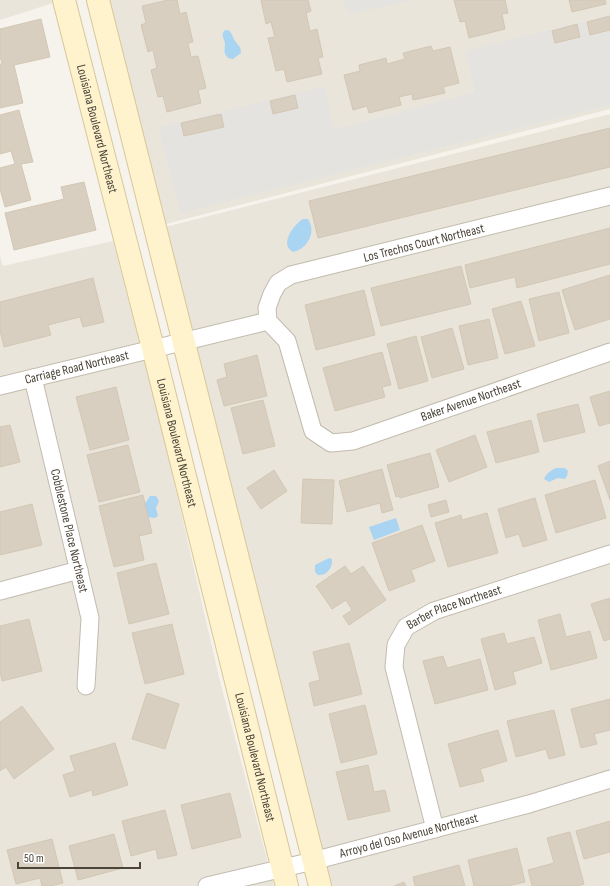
<svg xmlns="http://www.w3.org/2000/svg" width="610" height="886" font-family="'Sofia Sans Condensed',sans-serif">
<style>
.residential{fill:#eae5da}
.parking{fill:#e5e3e0}
.water{fill:#a9d4f2}
.building{fill:#d8cfc1;stroke:#d3c7b4}
.lines{fill:none;stroke-linecap:round;stroke-linejoin:round}
.street-casing{stroke:#c2bbae;stroke-width:19}
.secondary-casing{stroke:#d6c79b;stroke-width:24}
.street{stroke:#fff;stroke-width:17}
.secondary{stroke:#fff3cd;stroke-width:22}
.labels{text-anchor:middle;dominant-baseline:central;stroke-width:4;stroke-linejoin:round;paint-order:stroke}
.street-label{font-size:13px;fill:#4b4439;stroke:#fff}
</style>
<rect width="100%" height="100%" fill="#f6f3ec"/>
<g class="residential">
<path d="M0 0H52L53 3 0 20Z"/>
<path d="M109 0H610V109L166 224Z"/>
<path d="M610 114V886H328L161 228Z"/>
<path d="M113 241 162 430 219 677 274 886H0V256L3 266Z"/>
</g>
<g class="parking">
<path d="M342 0H413L350 14Z"/>
<path d="M610 15V105L181 213 158 128 324 86 334 130 475 92 465 51Z"/>
</g>
<g class="water">
<path d="M225 30H228C233 33 232 37 235 41 239 46 241 47 241 53L233 59 228 58 225 54C224 51 225 47 225 43 224 37 220 36 225 30Z"/>
<path d="M303 219H308C317 232 307 249 293 252 279 245 293 225 303 219Z"/>
<path d="M556 468H565L568 471 567 476 565 479 558 478 549 482 544 479C547 473 550 471 556 468Z"/>
<path d="M150 496H156L159 501 156 508 158 516 155 518 148 517 144 505Z"/>
<path d="M396 518 400 530 374 540 369 527Z"/>
<path d="M329 558 332 559C333 567 327 576 318 575L315 572V565Z"/>
</g>
<g class="building">
<path d="M168 0H177L180 14 186 12 193 42 188 43 191 57 198 56 206 88 198 90 201 103 167 112 163 96 158 97 151 70 157 68 153 50 148 52 141 25 146 23 142 6Z"/>
<path d="M261 0H308L311 11 306 13 310 31 317 29 323 57 318 58 322 74 287 82 284 69 276 71 268 38 275 37 271 22 266 24Z"/>
<path d="M454 0H505L508 13 502 14 505 29 469 38 465 21 460 22Z"/>
<path d="M569 0H605L606 4 572 12Z"/>
<path d="M610 16V30L590 35 587 22Z"/>
<path d="M41 19 50 57 14 65 23 103 0 108V64H2L0 56V29Z"/>
<path d="M577 24 580 37 555 43 552 31Z"/>
<path d="M431 46 433 51 450 47 459 83 443 87 445 93 413 100 412 94 399 97 401 105 369 113 367 106 353 110 344 75 360 71 359 65 386 58 387 64 405 59 403 53Z"/>
<path d="M295 95 298 108 273 114 270 101Z"/>
<path d="M19 110 33 162 21 164 31 200 5 207 0 189V168L15 164 11 151 0 154V115Z"/>
<path d="M221 114 224 127 184 136 181 123Z"/>
<path d="M610 128V167L318 238 309 201Z"/>
<path d="M84 182 96 230 14 250 5 213 64 199 61 187Z"/>
<path d="M610 228V264L517 288 515 277 470 288 465 265Z"/>
<path d="M461 266 471 304 381 326 371 288Z"/>
<path d="M610 275V319L575 330 562 290Z"/>
<path d="M93 278 104 322 83 327 80 317 48 325 51 335 4 347 0 331V302Z"/>
<path d="M364 290 375 335 316 350 305 305Z"/>
<path d="M559 292 569 333 539 341 529 299Z"/>
<path d="M521 301 535 346 505 354 492 309Z"/>
<path d="M489 319 498 358 468 365 459 326Z"/>
<path d="M452 328 464 369 432 378 421 337Z"/>
<path d="M416 336 428 381 399 389 387 344Z"/>
<path d="M382 352 391 385 382 387 385 397 335 411 323 368Z"/>
<path d="M257 355 267 396 224 406 217 380 227 377 224 364Z"/>
<path d="M116 387 129 440 90 450 76 397Z"/>
<path d="M610 391V423L599 426 590 397Z"/>
<path d="M263 400 275 446 243 454 231 408Z"/>
<path d="M578 404 585 432 544 442 537 414Z"/>
<path d="M531 420 539 452 496 463 487 432Z"/>
<path d="M10 425 20 462 0 467V427Z"/>
<path d="M475 435 487 467 449 482 436 450Z"/>
<path d="M128 445 140 492 99 502 87 455Z"/>
<path d="M430 453 439 487 400 498 399 496 396 497 387 465Z"/>
<path d="M610 461V500L598 466Z"/>
<path d="M382 469 393 510 382 513 380 503 347 512 339 481Z"/>
<path d="M274 470 287 491 261 509 247 488Z"/>
<path d="M303 479 334 480 332 524 301 523Z"/>
<path d="M595 480 606 518 556 533 545 495Z"/>
<path d="M143 495 152 533 139 536 144 560 114 567 99 506Z"/>
<path d="M535 498 547 540 523 547 519 534 506 538 498 509Z"/>
<path d="M446 500 449 512 431 517 428 505Z"/>
<path d="M32 504 42 545 0 555V512Z"/>
<path d="M487 513 498 553 448 567 435 523 461 515 462 520Z"/>
<path d="M422 525 435 561 411 570 415 581 389 591 372 543Z"/>
<path d="M156 563 169 614 129 624 117 573Z"/>
<path d="M345 566 351 574 363 566 386 600 349 625 343 616 352 610 346 600 332 609 316 586Z"/>
<path d="M610 598V639L604 641 591 604Z"/>
<path d="M560 614 566 637 590 631 597 658 551 670 538 620Z"/>
<path d="M29 619 42 671 2 681 0 671V626Z"/>
<path d="M172 624 184 674 145 684 132 633Z"/>
<path d="M504 633 507 644 534 637 542 663 513 672 516 684 495 690 481 639Z"/>
<path d="M349 643 362 694 314 706 309 683 320 680 313 652Z"/>
<path d="M443 656 447 668 480 659 488 690 435 704 423 661Z"/>
<path d="M147 693 179 704 165 749 132 739Z"/>
<path d="M610 699V730L594 734 597 744 581 748 571 709Z"/>
<path d="M365 705 377 754 341 763 329 714Z"/>
<path d="M22 706 54 749 14 779 6 767 0 771V722Z"/>
<path d="M554 710 565 755 549 759 546 749 516 757 507 721Z"/>
<path d="M498 730 507 761 480 769 484 781 460 787 448 744Z"/>
<path d="M115 743 128 785 93 796 92 790 70 797 63 775 75 771 70 756Z"/>
<path d="M368 765 374 792 385 790 390 811 348 820 336 772Z"/>
<path d="M230 793 241 837 192 849 181 805Z"/>
<path d="M165 810 177 855 158 859 156 849 131 856 122 821Z"/>
<path d="M610 821V852L584 859 576 831Z"/>
<path d="M570 832 584 884 577 886H532L528 870 554 863 547 838Z"/>
<path d="M114 834 123 868 78 880 69 846Z"/>
<path d="M52 839 63 883 50 886H42L40 878 16 884 7 850Z"/>
<path d="M517 848 525 882 508 886H474L468 860Z"/>
<path d="M459 865 465 886H415L413 877Z"/>
<path d="M404 882 406 886H394Z"/>
</g>
<g class="lines">
<g class="street-casing">
<g id="street">
<path id="s1" d="M610 196 291 275 278 283 272 294 267 308 268 321 287 341 313 431 331 443 353 441 610 352"/>
<path id="s2" d="M33 378 90 618 86 686"/>
<path id="s3" d="M0 386 268 321"/>
<path d="M0 591 79 570"/>
<path id="s4" d="M435 829 394 667 396 645 406 627 434 611 610 554"/>
<path id="s5" d="M207 886 313 861 529 804 610 779"/>
</g>
</g>
<g class="secondary-casing">
<g id="secondary">
<path id="s6" d="M64 0 153 348 287 886"/>
<path d="M98 0 320 886"/>
</g>
</g>
<use href="#street" class="street"/>
<use href="#secondary" class="secondary"/>
</g>
<g class="labels">
<g class="street-label">
<text stroke="none"><textPath href="#s6" startOffset="133">Louisiana Boulevard Northeast</textPath></text>
<text transform="translate(424 243) rotate(-14)">Los Trechos Court Northeast</text>
<text stroke="none"><textPath href="#s3" startOffset="79">Carriage Road Northeast</textPath></text>
<text stroke="none"><textPath href="#s1" startOffset="674">Baker Avenue Northeast</textPath></text>
<text stroke="none"><textPath href="#s6" startOffset="457">Louisiana Boulevard Northeast</textPath></text>
<text stroke="none"><textPath href="#s2" startOffset="157">Cobblestone Place Northeast</textPath></text>
<text stroke="none"><textPath href="#s4" startOffset="262">Barber Place Northeast</textPath></text>
<text stroke="none"><textPath href="#s6" startOffset="781">Louisiana Boulevard Northeast</textPath></text>
<text stroke="none"><textPath href="#s5" startOffset="208">Arroyo del Oso Avenue Northeast</textPath></text>
</g>
</g>
<path d="M18 862v6h122v-6" fill="none" stroke="#4b4439" stroke-width="2"/>
<text x="24" y="862" font-size="12" fill="#4b4439" stroke="#ffffff" stroke-width="3" paint-order="stroke">50 m</text>
</svg>
